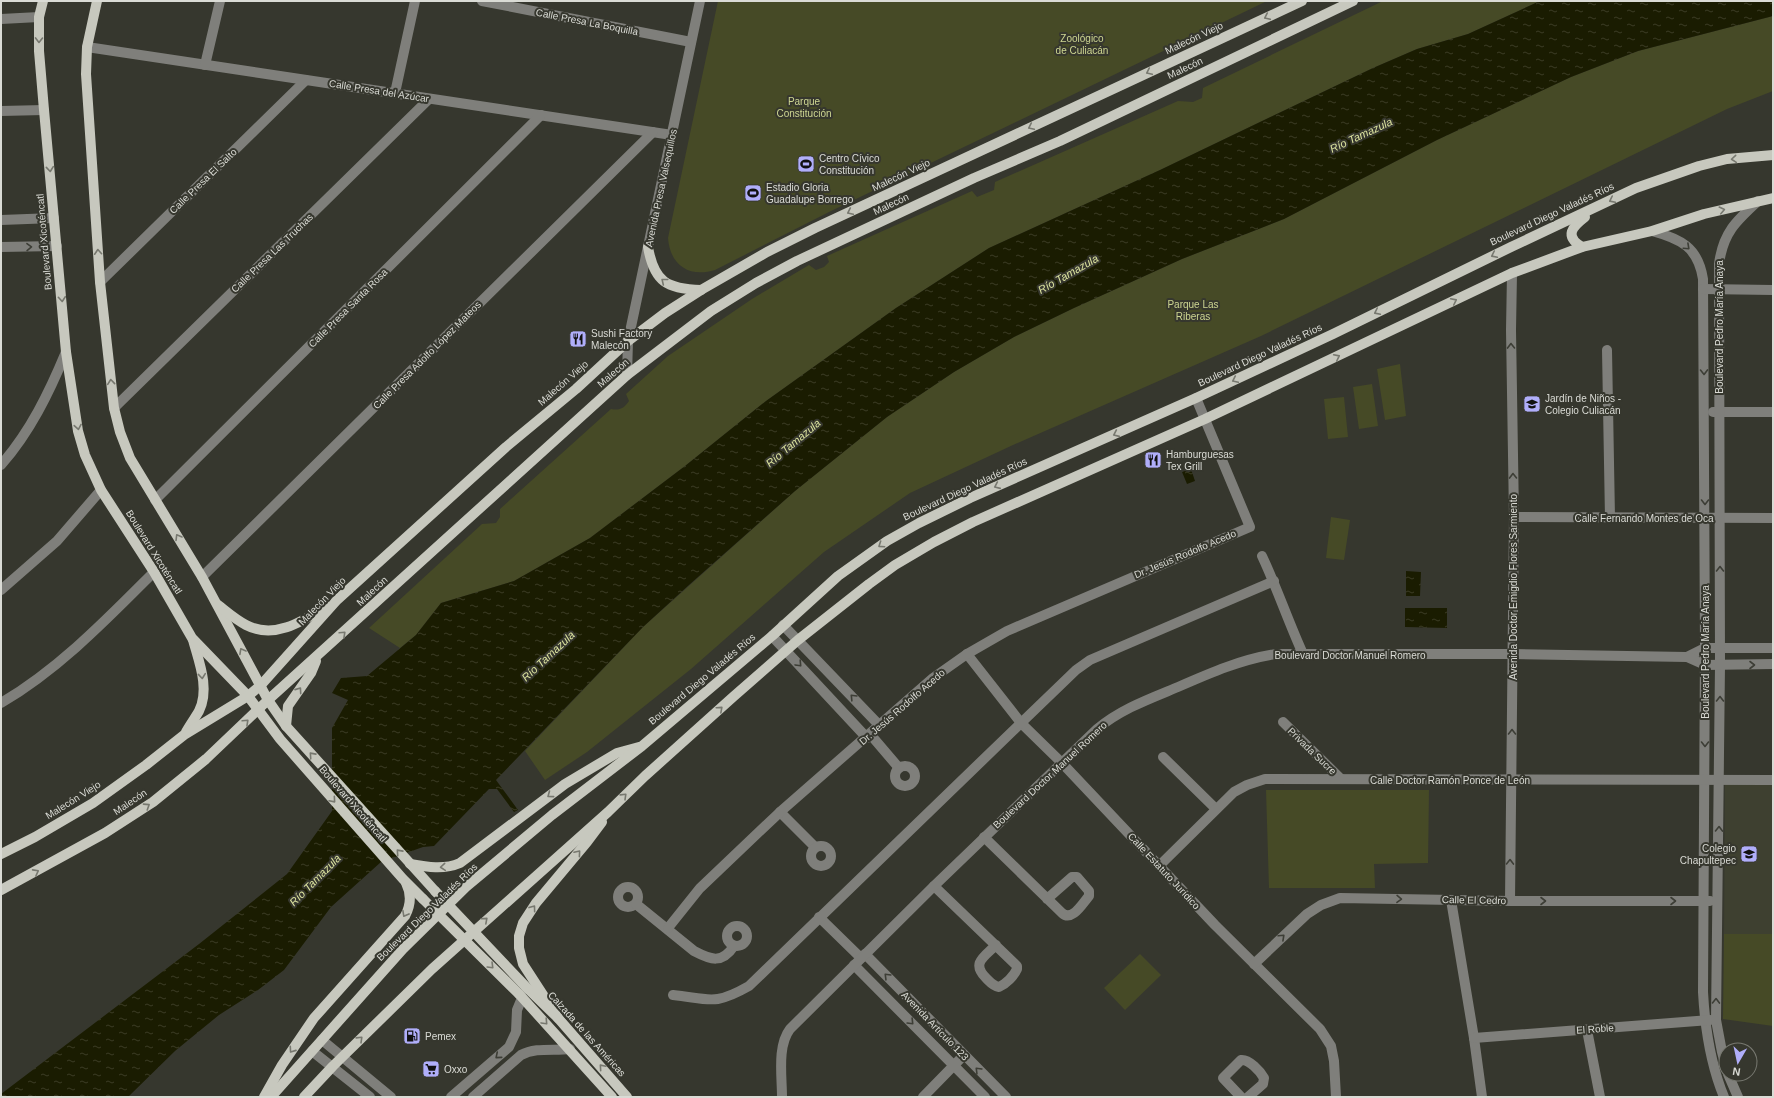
<svg xmlns="http://www.w3.org/2000/svg" width="1774" height="1098" font-family="Arial,sans-serif">
<style>
.built{fill:#3e4030}
.green{fill:#464a26}
.water{fill:url(#water-ripples)}
.lines{fill:none;stroke-linecap:round;stroke-linejoin:round}
.minor{stroke:#7f7f7b;stroke-width:10}
.major{stroke:#c7c8be;stroke-width:10}
.major-bridge{stroke:#c7c8be;stroke-width:10}
.oneway{stroke:#77786f}
.oneway2{stroke:#3d3e36}
.labels{text-anchor:middle;dominant-baseline:central;stroke-width:4;stroke-linejoin:round;paint-order:stroke}
.street-label{font-size:10px;fill:#dadbd5;stroke:#36372e}
.park-label{font-size:10px;fill:#cdd591;stroke:#36372e}
.poi-label{font-size:10px;fill:#dadbd5;stroke:#36372e;text-anchor:start}
.water-label{font-size:11px;font-style:italic;fill:#dce39f;stroke:#36372e}
</style>
<defs>
<pattern id="water-ripples" width="26" height="14" patternUnits="userSpaceOnUse"><rect width="26" height="14" fill="#1a1c01"/><path d="M2 4q2-2 4 0t4 0M15 11q2-2 4 0t4 0" fill="none" stroke="#3b3c25"/></pattern>
</defs>
<rect width="100%" height="100%" fill="#36372e"/>
<path class="built" d="M1725 775H1773V934H1724Z"/>
<g class="green">
<path d="M718 1H1267L831 211 715 270C689 278 670 265 668 238Z"/>
<path d="M1383 1H1540L1468 34 1417 49 1373 68 1160 170 989 248 896 308 766 401 685 466 590 538 514 581 441 603 416 635 400 648 369 628 482 524 496 523 500 517V509L611 409C620 411 624 408 629 401L626 394 668 356 752 299 809 265 816 270 824 267 829 262 827 256 972 191 977 197 994 190 995 182 1178 101 1193 102 1202 98 1203 88Z"/>
<path d="M1773 16V91L1727 109 1261 336 1013 445 910 493 824 552 691 669 587 752 545 780 525 751 643 627 795 491 887 417 954 372 1014 337 1074 308 1182 259 1284 219 1437 140 1571 77 1638 51Z"/>
<path d="M1400 364 1406 416 1385 420 1377 369Z"/>
<path d="M1372 384 1378 426 1359 429 1353 387Z"/>
<path d="M1344 397 1348 437 1328 439 1324 399Z"/>
<path d="M1331 517 1350 520 1344 560 1326 558Z"/>
<path d="M1266 790H1429L1428 863 1374 864 1375 888H1269Z"/>
<path d="M1724 934H1773V1026L1723 1019Z"/>
<path d="M1140 954 1161 975 1125 1010 1104 988Z"/>
</g>
<g class="water">
<path d="M1540 1H1773V16L1638 51 1571 77 1437 140 1284 219 1182 259 1074 308 1014 337 954 372 887 417 795 491 689 585 643 627 496 780 518 810 514 812 497 789H489L434 846 423 847 381 862 331 907 284 970 258 990 219 1015 175 1051 128 1097H1V1094L199 944 287 874 332 811V728L348 700 332 693 341 678 367 676 416 635 441 603 514 581 590 538 685 466 766 401 896 308 989 248 1160 170 1373 68 1417 49 1468 34Z"/>
<path d="M1191 469 1195 481 1187 484 1182 472Z"/>
<path d="M1406 571 1421 572 1420 596H1406Z"/>
<path d="M1405 608H1447V628L1405 627Z"/>
</g>
<g class="lines">
<g class="minor">
<path d="M482 1 691 42"/>
<path d="M1 19 39 17"/>
<path d="M87 47 672 135"/>
<path d="M205 65 220 1"/>
<path d="M395 93 415 1"/>
<path d="M1 111 44 110"/>
<path d="M1 220 54 218"/>
<path d="M1652 231C1681 239 1698 247 1703 279L1705 648 1703 992C1705 1029 1710 1063 1724 1097"/>
<path d="M1 247 57 246"/>
<path d="M100 282 306 80"/>
<path d="M1703 289 1773 290"/>
<path d="M1607 350 1610 518"/>
<path d="M627 375 628 341 700 1"/>
<path d="M114 408 429 99"/>
<path d="M1713 412H1773"/>
<path d="M1 465C30 432 49 393 66 352"/>
<path d="M155 500 541 115"/>
<path d="M1514 517 1773 518"/>
<path d="M1262 556C1277 588 1288 621 1303 654"/>
<path d="M202 577 653 132"/>
<path d="M1 590 57 541 101 490"/>
<path d="M783 625 880 726"/>
<path d="M772 636 867 738"/>
<path d="M967 654 1021 723 1062 763 1215 925 1320 1029 1331 1046 1334 1061 1336 1097"/>
<path d="M1687 657 1705 648H1773"/>
<path d="M1 703C59 669 107 619 154 572"/>
<path d="M1283 722 1341 779"/>
<path d="M870 734 899 768"/>
<path d="M1163 757 1216 809"/>
<circle cx="905" cy="776" r="10"/>
<path d="M780 812 815 847"/>
<path d="M984 837 1062 913C1072 922 1082 904 1089 896V891L1077 877H1072L1047 899"/>
<circle cx="821" cy="856" r="10"/>
<path d="M1160 865 1234 792 1247 785 1265 779 1773 780"/>
<path d="M934 886 1017 966V969C1014 976 1006 984 999 987 993 986 990 982 986 978 971 963 984 957 996 945"/>
<circle cx="628" cy="897" r="10"/>
<path d="M1451 900 1474 1038 1482 1097"/>
<path d="M1510 901 1514 517 1511 330 1512 273"/>
<path d="M636 904 694 951C711 960 722 964 734 946"/>
<path d="M819 917 861 958"/>
<circle cx="737" cy="936" r="10"/>
<path d="M668 928 700 888 780 812 933 678 967 654 1007 631 1250 527 1196 398"/>
<path d="M865 954 1006 1097"/>
<path d="M1254 964 1307 914 1321 905 1340 898 1510 901H1710"/>
<path d="M854 965 985 1097"/>
<path d="M673 995C710 999 714 1006 749 986L1021 723 1076 670 1090 660 1274 581"/>
<path d="M1587 1030 1600 1097"/>
<path d="M1474 1038 1710 1020"/>
<path d="M322 1040 391 1097"/>
<path d="M312 1051 370 1097"/>
<path d="M1726 1067 1722 1052 1716 1020 1720 665 1719 264C1723 233 1736 221 1758 201"/>
<path d="M1728 1074 1738 1097"/>
<path d="M451 1097 509 1047 516 1032 517 1010 522 998"/>
<path d="M473 1097 521 1055C536 1047 554 1051 570 1049"/>
<path d="M782 1097C782 1076 777 1046 790 1029L934 886 1097 729C1121 709 1149 699 1178 687 1210 673 1242 659 1276 654H1512L1687 657 1705 665 1773 664"/>
<path d="M923 1097 964 1055"/>
<path d="M1241 1097 1223 1078 1241 1060C1249 1059 1260 1071 1264 1078L1263 1084 1248 1097"/>
</g>
<g class="major">
<path d="M43 1 39 17V51L44 110 66 352 78 431 85 455 101 490 154 572 192 638 248 696 280 739 403 879 423 899"/>
<path d="M97 1 87 47 86 74 100 282 114 408 120 432 130 458 202 577 268 700 286 726 435 891"/>
<path d="M648 247C654 282 667 289 701 290"/>
<path d="M1582 247C1564 236 1572 227 1585 217"/>
<path d="M218 605C227 612 236 620 246 625 275 640 303 621 327 606"/>
<path d="M286 726 288 706 311 673 316 661"/>
<path d="M186 732C190 725 195 718 199 711 210 689 199 662 193 640"/>
<path d="M1 854 35 837 93 803 146 765 184 735 248 696 261 685 337 600 506 447 576 389 628 341 665 313 701 290 767 252 815 228 1302 1"/>
<path d="M410 864C427 867 444 870 460 863L565 784 617 753 639 747"/>
<path d="M1 890 105 833 153 802 206 759 268 700 627 375 711 311 756 283 797 261 974 178 1060 141 1353 1"/>
<path d="M528 989 558 1018 627 1097"/>
<path d="M519 994 612 1097"/>
<path d="M558 1018 523 964 519 948V936L523 923 536 903 587 842 602 822"/>
<path d="M264 1097 282 1065 314 1018 405 916C411 905 412 895 406 883"/>
<path d="M271 1097 403 949 466 887 552 815 642 746 772 636 838 576 887 541 919 523 970 498 1196 398 1333 334 1511 247 1636 188 1699 166 1727 159 1773 155"/>
<path d="M304 1097 333 1066 432 969 608 812 645 776 733 697 798 640 869 584 895 565 934 542 973 522 1205 419 1512 273 1582 247 1652 231 1704 214 1773 198"/>
</g>
<g class="major-bridge">
<path d="M435 891 528 989"/>
<path d="M423 899 519 994"/>
</g>
</g>
<defs><path id="oneway-chevron" d="M-2-3.5L2.5 0L-2 3.5" fill="none" stroke-width="1.6" stroke-linecap="round" stroke-linejoin="round"/></defs>
<g class="oneway">
<use href="#oneway-chevron" transform="translate(1267 17) rotate(155)"/>
<use href="#oneway-chevron" transform="translate(39 40) rotate(91)"/>
<use href="#oneway-chevron" transform="translate(1149 72) rotate(155)"/>
<use href="#oneway-chevron" transform="translate(1031 127) rotate(155)"/>
<use href="#oneway-chevron" transform="translate(1734 159) rotate(175)"/>
<use href="#oneway-chevron" transform="translate(50 169) rotate(84)"/>
<use href="#oneway-chevron" transform="translate(1612 200) rotate(154)"/>
<use href="#oneway-chevron" transform="translate(1722 210) rotate(-13)"/>
<use href="#oneway-chevron" transform="translate(850 212) rotate(155)"/>
<use href="#oneway-chevron" transform="translate(98 252) rotate(-94)"/>
<use href="#oneway-chevron" transform="translate(1494 255) rotate(154)"/>
<use href="#oneway-chevron" transform="translate(664 281) rotate(-141)"/>
<use href="#oneway-chevron" transform="translate(62 299) rotate(85)"/>
<use href="#oneway-chevron" transform="translate(1454 301) rotate(-26)"/>
<use href="#oneway-chevron" transform="translate(1377 312) rotate(154)"/>
<use href="#oneway-chevron" transform="translate(1337 357) rotate(-26)"/>
<use href="#oneway-chevron" transform="translate(1235 380) rotate(155)"/>
<use href="#oneway-chevron" transform="translate(111 382) rotate(-96)"/>
<use href="#oneway-chevron" transform="translate(78 427) rotate(80)"/>
<use href="#oneway-chevron" transform="translate(1116 434) rotate(156)"/>
<use href="#oneway-chevron" transform="translate(997 486) rotate(156)"/>
<use href="#oneway-chevron" transform="translate(178 537) rotate(-121)"/>
<use href="#oneway-chevron" transform="translate(881 545) rotate(146)"/>
<use href="#oneway-chevron" transform="translate(343 634) rotate(-43)"/>
<use href="#oneway-chevron" transform="translate(242 651) rotate(-119)"/>
<use href="#oneway-chevron" transform="translate(202 676) rotate(84)"/>
<use href="#oneway-chevron" transform="translate(299 690) rotate(-55)"/>
<use href="#oneway-chevron" transform="translate(720 709) rotate(-42)"/>
<use href="#oneway-chevron" transform="translate(246 722) rotate(-43)"/>
<use href="#oneway-chevron" transform="translate(312 755) rotate(-132)"/>
<use href="#oneway-chevron" transform="translate(550 795) rotate(143)"/>
<use href="#oneway-chevron" transform="translate(624 796) rotate(-44)"/>
<use href="#oneway-chevron" transform="translate(333 800) rotate(49)"/>
<use href="#oneway-chevron" transform="translate(147 806) rotate(-33)"/>
<use href="#oneway-chevron" transform="translate(399 852) rotate(-132)"/>
<use href="#oneway-chevron" transform="translate(578 853) rotate(-50)"/>
<use href="#oneway-chevron" transform="translate(443 867) rotate(175)"/>
<use href="#oneway-chevron" transform="translate(36 872) rotate(-28)"/>
<use href="#oneway-chevron" transform="translate(533 908) rotate(-54)"/>
<use href="#oneway-chevron" transform="translate(405 914) rotate(119)"/>
<use href="#oneway-chevron" transform="translate(485 920) rotate(-42)"/>
<use href="#oneway-chevron" transform="translate(491 966) rotate(45)"/>
<use href="#oneway-chevron" transform="translate(545 1022) rotate(47)"/>
<use href="#oneway-chevron" transform="translate(360 1039) rotate(-44)"/>
<use href="#oneway-chevron" transform="translate(292 1050) rotate(125)"/>
<use href="#oneway-chevron" transform="translate(602 1067) rotate(-131)"/>
</g>
<g class="oneway2">
<use href="#oneway-chevron" transform="translate(29 247) rotate(-1)"/>
<use href="#oneway-chevron" transform="translate(1687 247) rotate(43)"/>
<use href="#oneway-chevron" transform="translate(1511 346) rotate(-91)"/>
<use href="#oneway-chevron" transform="translate(1704 372) rotate(89)"/>
<use href="#oneway-chevron" transform="translate(1513 476) rotate(-91)"/>
<use href="#oneway-chevron" transform="translate(1705 502) rotate(90)"/>
<use href="#oneway-chevron" transform="translate(1720 569) rotate(-90)"/>
<use href="#oneway-chevron" transform="translate(799 664) rotate(47)"/>
<use href="#oneway-chevron" transform="translate(1752 665)"/>
<use href="#oneway-chevron" transform="translate(853 697) rotate(-134)"/>
<use href="#oneway-chevron" transform="translate(1720 699) rotate(-90)"/>
<use href="#oneway-chevron" transform="translate(1512 732) rotate(-90)"/>
<use href="#oneway-chevron" transform="translate(1705 744) rotate(90)"/>
<use href="#oneway-chevron" transform="translate(1719 829) rotate(-89)"/>
<use href="#oneway-chevron" transform="translate(1510 862) rotate(-89)"/>
<use href="#oneway-chevron" transform="translate(1399 899) rotate(1)"/>
<use href="#oneway-chevron" transform="translate(1543 901)"/>
<use href="#oneway-chevron" transform="translate(1673 901)"/>
<use href="#oneway-chevron" transform="translate(1282 937) rotate(-43)"/>
<use href="#oneway-chevron" transform="translate(887 976) rotate(-135)"/>
<use href="#oneway-chevron" transform="translate(1716 1001) rotate(-89)"/>
<use href="#oneway-chevron" transform="translate(911 1022) rotate(46)"/>
<use href="#oneway-chevron" transform="translate(498 1056) rotate(140)"/>
<use href="#oneway-chevron" transform="translate(978 1070) rotate(-135)"/>
</g>
<defs>
<g id="stadium-square" transform="scale(0.9)"><rect x="-9" y="-9" width="18" height="18" rx="4" fill="#b0aefa" stroke="#36372e"/><path d="M0-5a6.5 5 0 1 0 0 10a6.5 5 0 1 0 0-10ZM-3.5-1.8h7v3.6h-7Z" fill="#111"/></g>
<g id="restaurant-square" transform="scale(0.9)"><rect x="-9" y="-9" width="18" height="18" rx="4" fill="#b0aefa" stroke="#36372e"/><path d="M-5-6h1v4h1v-4h1v4h1v-4h1v5L-1.5 .5V6h-2V.5L-5-1ZM5-6V6H3V1.5H1.5Q1.5-4 5-6Z" fill="#111"/></g>
<g id="school-square" transform="scale(0.9)"><rect x="-9" y="-9" width="18" height="18" rx="4" fill="#b0aefa" stroke="#36372e"/><path d="M0-5L7-2L0 1L-7-2ZM-4 1L0 2.5L4 1V4Q0 6-4 4Z" fill="#111"/></g>
<g id="fuel-square" transform="scale(0.9)"><rect x="-9" y="-9" width="18" height="18" rx="4" fill="#b0aefa" stroke="#36372e"/><path d="M-5.5-6h7V0h2V4h1.3V-2.5L3-4.5l.8-.8L6-3V5H2.5V1h-1V6h-7ZM-4.2-4.7v3.2H.2V-4.7Z" fill="#111"/></g>
<g id="supermarket-square" transform="scale(0.9)"><rect x="-9" y="-9" width="18" height="18" rx="4" fill="#b0aefa" stroke="#36372e"/><path d="M-6-5.5h2.5l.6 2H6L4.5 2H-2.5L-4.4-4H-6ZM-1.5 3.2a1.3 1.3 0 1 0 .1 0ZM3 3.2a1.3 1.3 0 1 0 .1 0Z" fill="#111"/></g>
</defs>
<g fill-rule="evenodd">
<use href="#stadium-square" x="806" y="164"/>
<use href="#stadium-square" x="753" y="193"/>
<use href="#restaurant-square" x="578" y="339"/>
<use href="#school-square" x="1532" y="404"/>
<use href="#restaurant-square" x="1153" y="460"/>
<use href="#school-square" x="1749" y="854"/>
<use href="#fuel-square" x="412" y="1036"/>
<use href="#supermarket-square" x="431" y="1069"/>
</g>
<g class="labels">
<g class="street-label">
<text transform="translate(587 22) rotate(11)">Calle Presa La Boquilla</text>
<text transform="translate(1194 38) rotate(-25)">Malecón Viejo</text>
<text transform="translate(1185 68) rotate(-25)">Malecón</text>
<text transform="translate(379 91) rotate(9)">Calle Presa del Azúcar</text>
<text transform="translate(901 175) rotate(-25)">Malecón Viejo</text>
<text transform="translate(203 181) rotate(-44)">Calle Presa El Salto</text>
<text transform="translate(661 188) rotate(-78)">Avenida Presa Valsequillos</text>
<text transform="translate(891 204) rotate(-25)">Malecón</text>
<text transform="translate(1552 214) rotate(-25)">Boulevard Diego Valadés Ríos</text>
<text transform="translate(44 242) rotate(-95)">Boulevard Xicoténcatl</text>
<text transform="translate(272 253) rotate(-44)">Calle Presa Las Truchas</text>
<text transform="translate(348 308) rotate(-45)">Calle Presa Santa Rosa</text>
<text transform="translate(1719 327) rotate(-90)">Boulevard Pedro María Anaya</text>
<text transform="translate(427 355) rotate(-45)">Calle Presa Adolfo López Mateos</text>
<text transform="translate(1260 355) rotate(-25)">Boulevard Diego Valadés Ríos</text>
<text transform="translate(613 373) rotate(-41)">Malecón</text>
<text transform="translate(563 383) rotate(-41)">Malecón Viejo</text>
<text transform="translate(965 489) rotate(-25)">Boulevard Diego Valadés Ríos</text>
<text x="1644" y="518">Calle Fernando Montes de Oca</text>
<text transform="translate(154 552) rotate(58)">Boulevard Xicoténcatl</text>
<text transform="translate(1185 554) rotate(-23)">Dr. Jesús Rodolfo Acedo</text>
<text transform="translate(1513 587) rotate(-90)">Avenida Doctor Emigdio Flores Sarmiento</text>
<text transform="translate(372 591) rotate(-43)">Malecón</text>
<text transform="translate(322 601) rotate(-46)">Malecón Viejo</text>
<text transform="translate(1705 652) rotate(-90)">Boulevard Pedro María Anaya</text>
<text x="1350" y="655">Boulevard Doctor Manuel Romero</text>
<text transform="translate(702 679) rotate(-40)">Boulevard Diego Valadés Ríos</text>
<text transform="translate(902 707) rotate(-41)">Dr. Jesús Rodolfo Acedo</text>
<text transform="translate(1312 751) rotate(44)">Privada Sucre</text>
<text transform="translate(1050 775) rotate(-43)">Boulevard Doctor Manuel Romero</text>
<text x="1450" y="780">Calle Doctor Ramón Ponce de León</text>
<text transform="translate(73 800) rotate(-32)">Malecón Viejo</text>
<text transform="translate(130 802) rotate(-34)">Malecón</text>
<text transform="translate(353 804) rotate(49)">Boulevard Xicoténcatl</text>
<text transform="translate(1164 871) rotate(47)">Calle Estatuto Jurídico</text>
<text transform="translate(1474 900) rotate(1)">Calle El Cedro</text>
<text transform="translate(427 912) rotate(-44)">Boulevard Diego Valadés Ríos</text>
<text transform="translate(935 1026) rotate(46)">Avenida Artículo 123</text>
<text transform="translate(1595 1029) rotate(-4)">El Roble</text>
<text transform="translate(587 1034) rotate(48)">Calzada de las Américas</text>
</g>
<g class="park-label">
<text x="1082" y="38">Zoológico<tspan x="1082" dy="12">de Culiacán</tspan></text>
<text x="804" y="101">Parque<tspan x="804" dy="12">Constitución</tspan></text>
<text x="1193" y="304">Parque Las<tspan x="1193" dy="12">Riberas</tspan></text>
</g>
<g class="poi-label">
<text x="819" y="158">Centro Cívico<tspan x="819" dy="12">Constitución</tspan></text>
<text x="766" y="187">Estadio Gloria<tspan x="766" dy="12">Guadalupe Borrego</tspan></text>
<text x="591" y="333">Sushi Factory<tspan x="591" dy="12">Malecón</tspan></text>
<text x="1545" y="398">Jardín de Niños -<tspan x="1545" dy="12">Colegio Culiacán</tspan></text>
<text x="1166" y="454">Hamburguesas<tspan x="1166" dy="12">Tex Grill</tspan></text>
<text x="1736" y="848" text-anchor="end">Colegio<tspan x="1736" dy="12">Chapultepec</tspan></text>
<text x="425" y="1036">Pemex</text>
<text x="444" y="1069">Oxxo</text>
</g>
<g class="water-label">
<text transform="translate(1361 135) rotate(-25)">Río Tamazula</text>
<text transform="translate(1068 274) rotate(-30)">Río Tamazula</text>
<text transform="translate(793 443) rotate(-40)">Río Tamazula</text>
<text transform="translate(548 656) rotate(-43)">Río Tamazula</text>
<text transform="translate(315 880) rotate(-45)">Río Tamazula</text>
</g>
</g>
<rect width="1774" height="1098" fill="none" stroke="#dadbd5" stroke-width="4"/>
<g transform="translate(1738 1062) rotate(189)"><circle r="19" fill="#36372e" stroke="#787971"/>
<path d="M0-3L7 15L0 10L-7 15Z" fill="#b0aefa"/>
<text y="-6" font-size="11" font-weight="bold" text-anchor="middle" fill="#dadbd5">N</text>
</g>
</svg>
